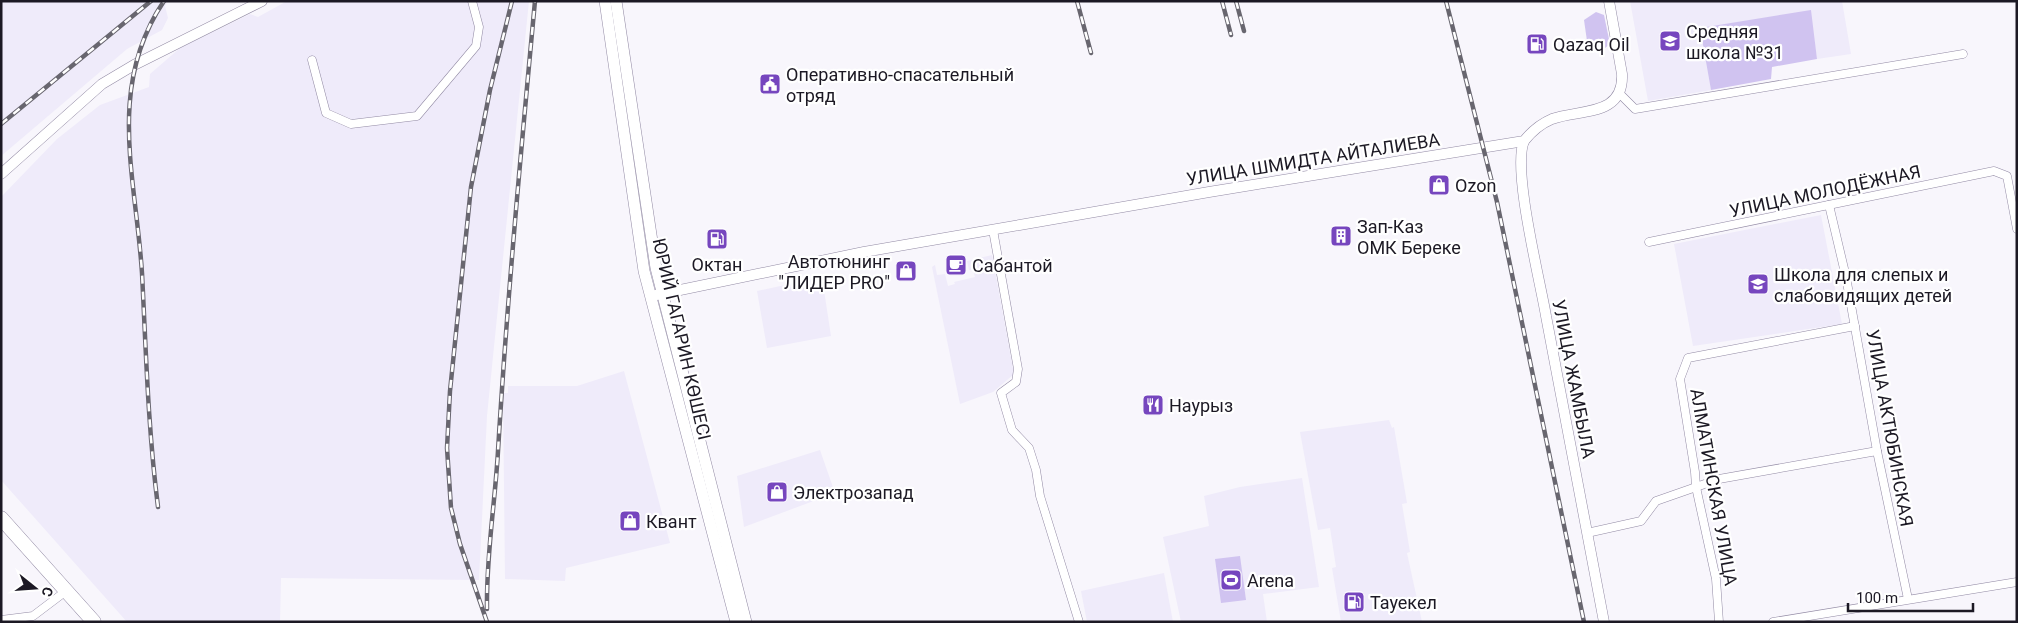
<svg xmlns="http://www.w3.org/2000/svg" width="2018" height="623" font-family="Roboto,sans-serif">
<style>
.built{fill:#efebfa}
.green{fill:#d0c3f0}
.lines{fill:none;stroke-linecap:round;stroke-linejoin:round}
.street-casing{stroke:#928aa4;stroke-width:9}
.secondary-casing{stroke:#928aa4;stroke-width:11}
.primary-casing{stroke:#928aa4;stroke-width:12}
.highway-casing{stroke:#928aa4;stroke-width:15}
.street{stroke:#fff;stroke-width:8}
.secondary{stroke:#fff;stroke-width:10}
.primary{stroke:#fff;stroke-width:11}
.highway{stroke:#fff;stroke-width:14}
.rail-casing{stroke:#68666f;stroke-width:4.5}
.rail{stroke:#fff;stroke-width:2.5;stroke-dasharray:8;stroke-linecap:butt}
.labels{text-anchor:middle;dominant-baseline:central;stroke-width:4.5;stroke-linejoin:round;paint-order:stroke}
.poi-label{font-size:18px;fill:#1c1924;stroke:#fff;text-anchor:start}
.street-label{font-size:18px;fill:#1c1924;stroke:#fff}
</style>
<rect width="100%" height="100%" fill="#f8f6fc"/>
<g class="built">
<path d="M1 1H168L165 6 168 18 162 30 127 49 1 156Z"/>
<path d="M287 1H529L487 416 479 580 281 578 280 622H127L1 480V197L57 139 100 105 149 87 150 74 180 48 250 14 258 17Z"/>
<path d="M1630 1H1842L1851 54 1817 59 1810 11 1700 28 1711 90 1648 101Z"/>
<path d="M1821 215 1842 324 1693 346 1674 244Z"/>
<path d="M992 255 1014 374 993 392 960 404 932 267 935 265 937 275 945 274 948 286 955 284 954 282 975 277 973 270H969L967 261Z"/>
<path d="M822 277 831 336 767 348 757 291Z"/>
<path d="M624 371 670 543 566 568 565 581 505 579 503 393H508V386H577Z"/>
<path d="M1389 420 1392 428 1394 427 1407 503 1402 504 1410 552 1407 553 1422 622H1341L1332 568 1336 567 1330 528 1318 530 1300 432Z"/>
<path d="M820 450 835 493 744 527 737 476Z"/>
<path d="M1302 478 1319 587 1263 594 1267 622H1181L1163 537 1209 526 1204 496 1240 487Z"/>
<path d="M1164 573 1173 622H1087L1081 591Z"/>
</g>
<g class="green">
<path d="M1811 10 1817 59 1772 67 1771 79 1711 90 1700 28Z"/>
<path d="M1596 12 1604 15 1610 44 1605 48H1588L1584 20Z"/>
<path d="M1240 556 1246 600 1221 603 1215 559Z"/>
</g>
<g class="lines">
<g class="street-casing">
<g id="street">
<path d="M312 60 326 113 351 124 417 116 476 46 479 27 472 1"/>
<path d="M1620 94 1635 109 1963 54"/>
<path d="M1829 205 1846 277 1877 451 1908 599"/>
<path d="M993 230 1018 369 1016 382 1001 393 1012 430 1029 448 1036 470 1040 496 1079 622"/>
<path d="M1649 242 1994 171 2007 176 2017 229"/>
<path d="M1587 533 1641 521 1656 501 1719 479 1877 451"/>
<path d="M1 620 33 616 66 591"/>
<path d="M1719 622 1716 579 1696 487 1695 472 1680 379 1688 358 1855 326"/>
<path d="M1773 622 2017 582"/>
</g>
</g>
<g class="secondary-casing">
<g id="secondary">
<path d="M1524 141C1512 170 1540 280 1546 316 1566 418 1584 520 1604 622"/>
<path d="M1 174 102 84 134 65 262 1"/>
<path d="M656 295 864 252 1209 192 1524 141C1532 131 1540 124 1552 119 1580 109 1624 117 1622 74L1609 1"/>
</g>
</g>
<g class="primary-casing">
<g id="primary">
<path d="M605 1 644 271 736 622"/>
<path d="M616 1 656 268 746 622"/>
</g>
</g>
<g class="highway-casing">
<path id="highway" d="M1 518 94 622"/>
</g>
<use href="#street" class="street"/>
<use href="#secondary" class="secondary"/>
<use href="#primary" class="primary"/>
<use href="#highway" class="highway"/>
<g class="rail-casing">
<g id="rail">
<path d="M1077 1 1091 53"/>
<path d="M1222 1 1231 35"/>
<path d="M1236 1 1244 31"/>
<path d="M1446 1 1497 202 1584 622"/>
<path d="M1 124 151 1"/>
<path d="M158 507C148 429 146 351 142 273 136 178 106 87 164 1"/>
<path d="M487 609C486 556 495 504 498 451 507 301 521 151 535 1"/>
<path d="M487 622 460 544 451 508 447 448 450 391 471 187 490 90 512 1"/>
</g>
</g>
<use href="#rail" class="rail"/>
</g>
<defs>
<g id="school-square" transform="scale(1.125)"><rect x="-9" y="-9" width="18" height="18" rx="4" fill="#7646be" stroke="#fff"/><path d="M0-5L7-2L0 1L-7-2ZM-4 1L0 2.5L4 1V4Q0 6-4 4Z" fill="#fff"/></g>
<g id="fuel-square" transform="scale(1.125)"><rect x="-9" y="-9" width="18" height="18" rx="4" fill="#7646be" stroke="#fff"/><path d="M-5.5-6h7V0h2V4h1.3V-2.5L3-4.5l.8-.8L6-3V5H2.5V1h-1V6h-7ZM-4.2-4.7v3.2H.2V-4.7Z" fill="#fff"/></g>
<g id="civic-square" transform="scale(1.125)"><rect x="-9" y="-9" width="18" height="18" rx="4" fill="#7646be" stroke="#fff"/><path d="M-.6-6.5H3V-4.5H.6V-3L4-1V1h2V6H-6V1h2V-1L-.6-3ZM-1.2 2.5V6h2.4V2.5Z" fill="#fff"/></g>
<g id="shop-square" transform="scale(1.125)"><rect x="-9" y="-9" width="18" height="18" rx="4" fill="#7646be" stroke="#fff"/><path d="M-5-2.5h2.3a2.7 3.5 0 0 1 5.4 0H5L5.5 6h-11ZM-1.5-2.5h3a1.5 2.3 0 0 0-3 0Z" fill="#fff"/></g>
<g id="building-square" transform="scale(1.125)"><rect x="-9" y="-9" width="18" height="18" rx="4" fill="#7646be" stroke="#fff"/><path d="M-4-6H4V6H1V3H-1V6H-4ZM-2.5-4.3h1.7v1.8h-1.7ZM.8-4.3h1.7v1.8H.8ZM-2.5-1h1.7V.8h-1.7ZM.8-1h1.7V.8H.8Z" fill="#fff"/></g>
<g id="cafe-square" transform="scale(1.125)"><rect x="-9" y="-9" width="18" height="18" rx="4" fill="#7646be" stroke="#fff"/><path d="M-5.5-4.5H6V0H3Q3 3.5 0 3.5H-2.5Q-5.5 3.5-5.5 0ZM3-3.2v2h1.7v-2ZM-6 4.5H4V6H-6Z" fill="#fff"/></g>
<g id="restaurant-square" transform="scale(1.125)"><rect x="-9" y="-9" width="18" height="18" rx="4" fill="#7646be" stroke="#fff"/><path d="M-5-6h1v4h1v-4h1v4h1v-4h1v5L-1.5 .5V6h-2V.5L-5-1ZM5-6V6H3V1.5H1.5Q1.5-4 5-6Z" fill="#fff"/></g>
<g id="stadium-square" transform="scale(1.125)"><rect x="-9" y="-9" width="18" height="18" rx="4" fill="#7646be" stroke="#fff"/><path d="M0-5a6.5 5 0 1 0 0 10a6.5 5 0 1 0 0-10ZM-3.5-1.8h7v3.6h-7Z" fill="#fff"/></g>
</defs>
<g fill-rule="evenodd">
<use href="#school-square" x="1670" y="41"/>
<use href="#fuel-square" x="1537" y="44"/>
<use href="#civic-square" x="770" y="84"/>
<use href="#shop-square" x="1439" y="185"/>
<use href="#building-square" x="1341" y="236"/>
<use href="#fuel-square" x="717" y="239"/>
<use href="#cafe-square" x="956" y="265"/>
<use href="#shop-square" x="906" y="271"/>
<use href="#school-square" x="1758" y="284"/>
<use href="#restaurant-square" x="1153" y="405"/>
<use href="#shop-square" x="777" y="492"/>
<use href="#shop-square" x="630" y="521"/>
<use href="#stadium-square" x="1231" y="580"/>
<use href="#fuel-square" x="1354" y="602"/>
</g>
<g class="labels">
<g class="poi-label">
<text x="1686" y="31">Средняя<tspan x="1686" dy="21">школа №31</tspan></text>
<text x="1553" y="44">Qazaq Oil</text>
<text x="786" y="74">Оперативно-спасательный<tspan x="786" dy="21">отряд</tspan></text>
<text x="1455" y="185">Ozon</text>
<text x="1357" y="226">Зап-Каз<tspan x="1357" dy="21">ОМК Береке</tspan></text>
<text x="890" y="261" text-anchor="end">Автотюнинг<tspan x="890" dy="21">"ЛИДЕР PRO"</tspan></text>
<text x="717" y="264" text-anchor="middle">Октан</text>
<text x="972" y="265">Сабантой</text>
<text x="1774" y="274">Школа для слепых и<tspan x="1774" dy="21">слабовидящих детей</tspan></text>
<text x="1169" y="405">Наурыз</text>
<text x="793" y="492">Электрозапад</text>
<text x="646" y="521">Квант</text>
<text x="1247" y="580">Arena</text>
<text x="1370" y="602">Тауекел</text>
</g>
<g class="street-label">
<text transform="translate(1313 159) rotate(-9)">УЛИЦА ШМИДТА АЙТАЛИЕВА</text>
<text transform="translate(1825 191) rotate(-12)">УЛИЦА МОЛОДЁЖНАЯ</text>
<text transform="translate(682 339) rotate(77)">ЮРИЙ ГАГАРИН КӨШЕСІ</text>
<text transform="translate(1574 379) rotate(79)">УЛИЦА ЖАМБЫЛА</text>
<text transform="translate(1890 428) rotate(80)">УЛИЦА АКТЮБИНСКАЯ</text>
<text transform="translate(1714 487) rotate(80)">АЛМАТИНСКАЯ УЛИЦА</text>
</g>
</g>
<rect width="2018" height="623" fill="none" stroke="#1c1924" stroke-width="5"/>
<g transform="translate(35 588) rotate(107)" stroke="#ffffff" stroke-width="4" paint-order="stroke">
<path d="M0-4L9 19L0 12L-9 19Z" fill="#1c1924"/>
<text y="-8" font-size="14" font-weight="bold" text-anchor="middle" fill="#1c1924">С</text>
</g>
<path d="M1848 603v8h125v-8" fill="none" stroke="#1c1924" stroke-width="2.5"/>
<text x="1856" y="603" font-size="15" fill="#1c1924" stroke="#ffffff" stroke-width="4" paint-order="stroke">100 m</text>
</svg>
